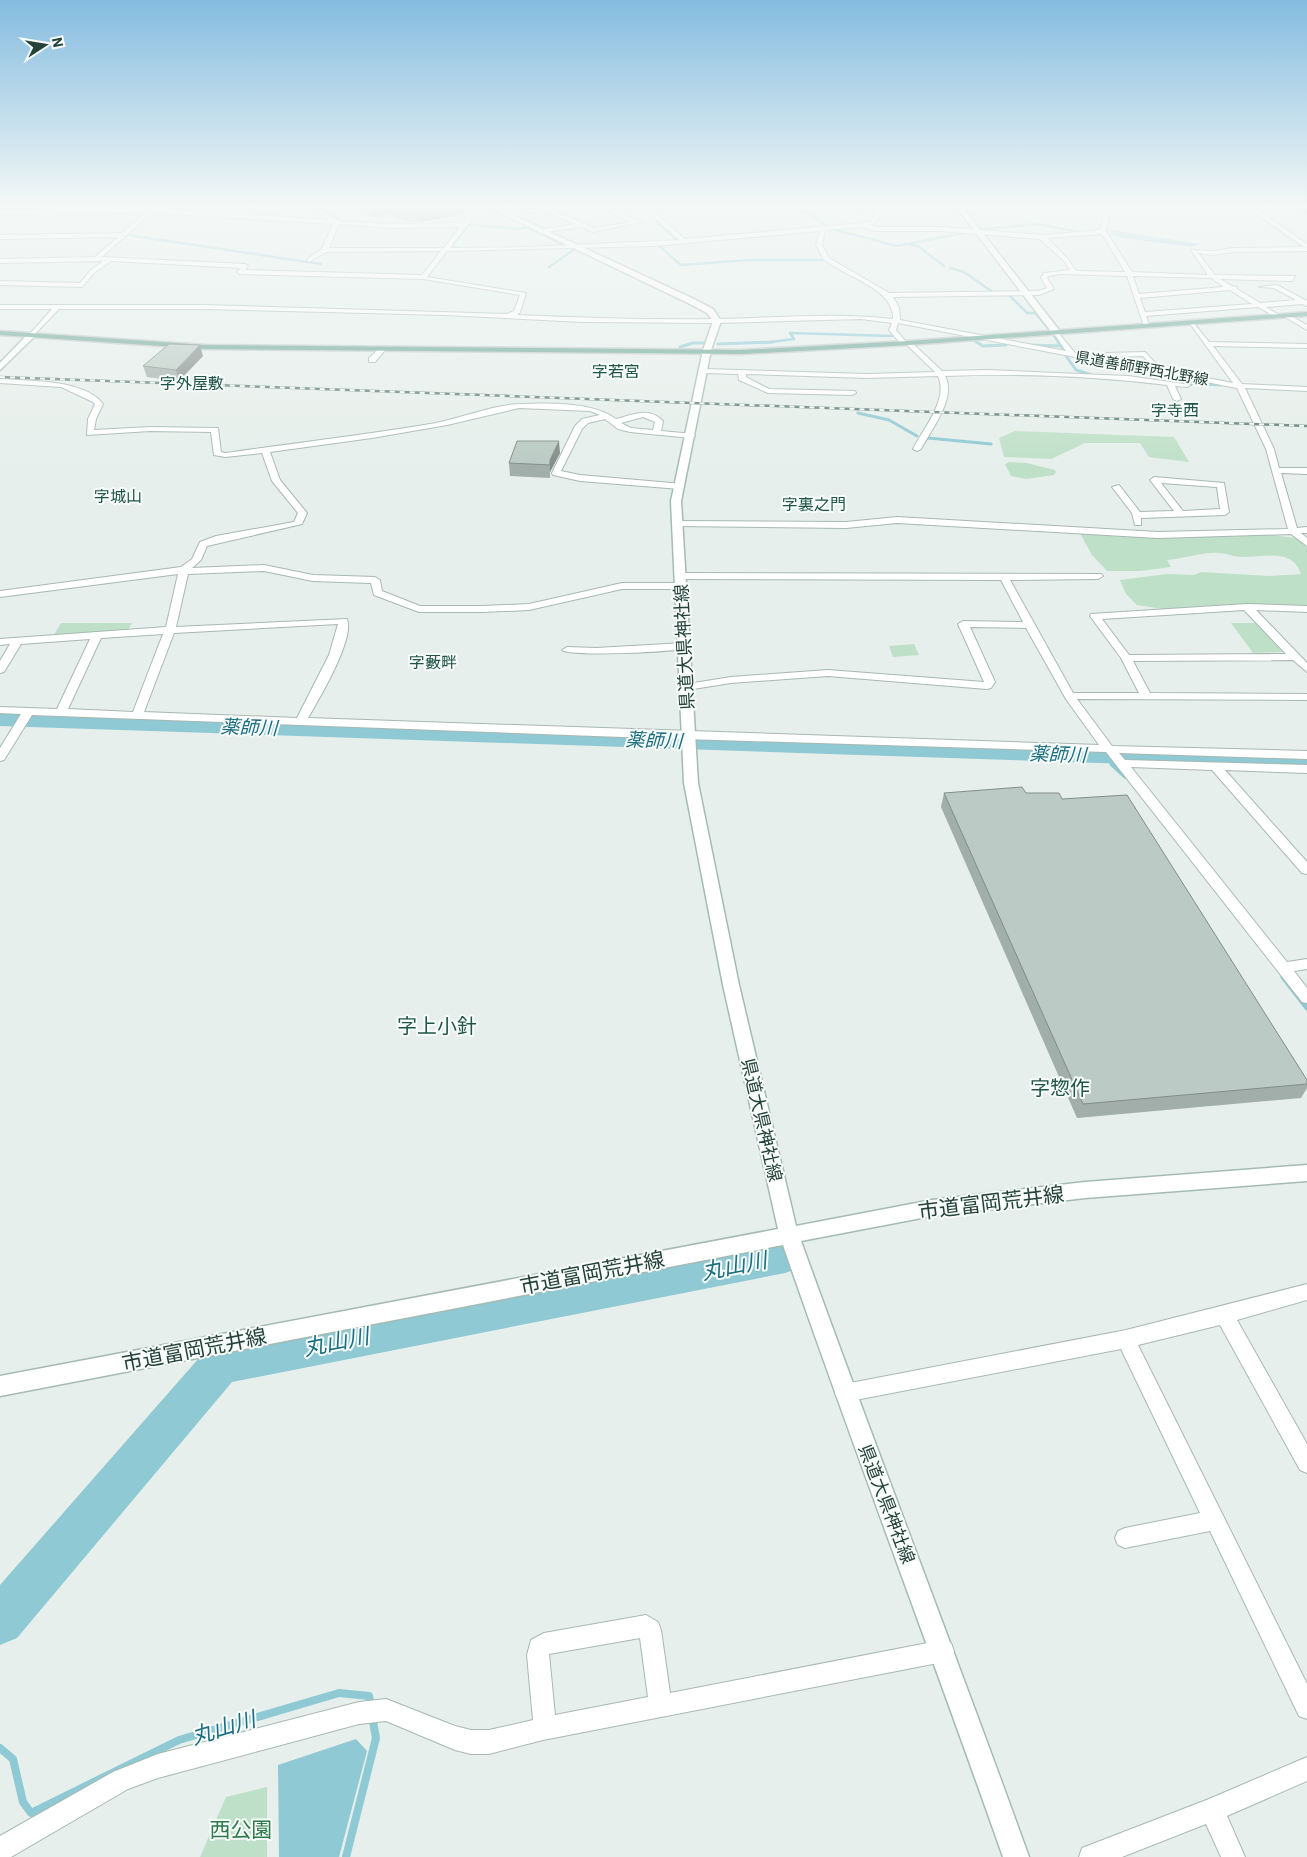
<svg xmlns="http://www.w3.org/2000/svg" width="1307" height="1857" font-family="'IBM Plex Sans','Noto Sans JP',sans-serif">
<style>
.green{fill:#bfe0c8}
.water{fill:#8ec9d4}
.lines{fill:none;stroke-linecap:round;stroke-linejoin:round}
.stream-far3{stroke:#8ec9d4;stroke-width:2.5}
.stream-far2{stroke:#8ec9d4;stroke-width:3}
.stream-far1{stroke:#8ec9d4;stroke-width:5}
.stream{stroke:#8ec9d4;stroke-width:8}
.river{fill:#8ec9d4;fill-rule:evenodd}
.street-casing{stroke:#a8b8b2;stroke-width:2}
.secondary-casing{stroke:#a4bbb3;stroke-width:3}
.primary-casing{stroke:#c2cac8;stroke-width:3}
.street{fill:#fff;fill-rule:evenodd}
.secondary{fill:#fff;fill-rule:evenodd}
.primary{fill:#6aa596;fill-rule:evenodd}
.rail-casing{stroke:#5f7d75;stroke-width:2.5}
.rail{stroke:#f7fbf9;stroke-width:2;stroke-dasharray:5;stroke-linecap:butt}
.wall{fill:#a1aea9}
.shaded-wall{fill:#838d89}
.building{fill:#bbcac4;stroke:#838d89}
.labels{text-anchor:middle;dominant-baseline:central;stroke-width:4;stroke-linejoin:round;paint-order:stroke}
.far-street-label{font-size:15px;fill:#24423a;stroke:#f7fbf9}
.far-quarter-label{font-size:16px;fill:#1f5548;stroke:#f7fbf9}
.street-label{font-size:18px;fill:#24423a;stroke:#f7fbf9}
.water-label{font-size:19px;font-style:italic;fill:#1c6f80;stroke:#f7fbf9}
.quarter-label{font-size:20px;fill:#1f5548;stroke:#f7fbf9}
.near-street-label{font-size:21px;fill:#24423a;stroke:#f7fbf9}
.near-park-label{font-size:21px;fill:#2d7a4b;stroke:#f7fbf9}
.near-water-label{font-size:22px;font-style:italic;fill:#1c6f80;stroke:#f7fbf9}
</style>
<rect width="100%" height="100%" fill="#e6efeb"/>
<g class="green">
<path d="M1015 431 1174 437 1189 462 1149 457 1140 443H1085L1051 459 1004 457 999 438Z"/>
<path d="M1009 462 1027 463 1055 470 1056 472 1054 475 1026 479 1011 476 1005 464Z"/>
<path d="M1080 533 1167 537 1271 535 1297 538 1307 548V606L1232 605 1169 610 1137 605 1126 594 1120 580 1167 574 1194 575 1201 572 1269 576 1301 574C1292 547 1261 558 1240 557 1231 556 1222 552 1213 553 1198 553 1182 559 1167 560L1171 567 1140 571H1107L1092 555Z"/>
<path d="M61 623H132L126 633 53 636Z"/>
<path d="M1231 623H1257L1282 652 1253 653Z"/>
<path d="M914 644 919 655 893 657 889 646Z"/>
<path d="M267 1787V1857H200L226 1797Z"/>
</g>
<g class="water">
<path d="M1111 230 1200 244 1191 247 1123 238 1111 234Z"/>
<path d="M356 1739 367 1751 339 1857H279L278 1765Z"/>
</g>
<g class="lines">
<g class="stream-far3">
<path d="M318 208 343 222"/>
<path d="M801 208 827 226"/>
<path d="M1262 218 1305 248"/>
<path d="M656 221 677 240"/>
<path d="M462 224 518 229 527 227 567 246"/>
<path d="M832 229 897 246 963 233"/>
<path d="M984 229 1038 224 1079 232"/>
<path d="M122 234 321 264"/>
<path d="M654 245H658L681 265 749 260H823"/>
<path d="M910 245 918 246 944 266"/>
<path d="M459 248 451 247 468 225"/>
<path d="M1271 251H1303"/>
<path d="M549 267 575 249"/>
<path d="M950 268 964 272 994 293"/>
<path d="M1006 295 1010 296 1027 313H1035L1050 330"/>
<path d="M1054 336 1059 343"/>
<path d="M975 341 978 343"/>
<path d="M763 343 794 339 790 333 892 336"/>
</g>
<g class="stream-far2">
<path d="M976 342 983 346 1006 345"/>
<path d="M1058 342 1064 351"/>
<path d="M718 344 773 342"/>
<path d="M1029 345 1061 346"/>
<path d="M680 347 693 343H705"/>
<path d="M1066 356 1076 370 1098 377"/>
<path d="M1167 382 1221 385"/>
<path d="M858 413 889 420 917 436"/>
<path d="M928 438 991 444"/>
</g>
<g class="stream-far1">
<path d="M1112 764 1125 776"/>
<path d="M1283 977 1307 1008"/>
</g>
<g class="stream">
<path d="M0 1748 13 1759 23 1802 31 1813 179 1740 339 1693 369 1696 371 1706"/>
<path d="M346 1857 376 1738 372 1716"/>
</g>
<g class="river">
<path d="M0 712 1307 754V770L0 726Z"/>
<path d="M785 1239 799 1244 804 1256 799 1268 785 1273 232 1382 17 1638 0 1645V1585L206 1350 220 1344Z"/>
</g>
<g class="street-casing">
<g id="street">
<path d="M150 208 329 220 310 208C323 208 330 220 342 221 382 225 422 224 462 223L474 208H480L450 248 526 247 679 240 644 208H650L685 239 863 223 871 221 877 211 876 208H882L883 211 875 223 869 225 875 227H941L1042 235 1100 230 1103 219 1102 208H1108L1109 219 1106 231 1132 272 1208 275 1191 250 1213 251 1233 248 1304 247 1248 208H1255L1307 244V251L1233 252 1213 255 1198 253 1215 275 1295 276 1292 281 1220 279 1232 286 1237 287V289L1260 303 1296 300 1274 288 1259 287 1277 285 1307 301V306L1302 304 1266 307 1279 315 1277 318 1258 307 1146 316 1149 325 1144 326 1127 276 1060 274 1048 276 1047 278 1054 289 1039 295 893 297 899 307 900 320 1066 351 1053 332 1056 330 1075 353 1106 358 1103 355 1107 353 1145 352 1161 369 1233 383 1188 321H1192L1209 342 1307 344V348L1213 346 1242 384 1307 387V391L1245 388 1274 449 1279 468H1307V474L1281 473 1297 528 1307 527V533H1301L1307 538V546L1291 534 1158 538 897 523 846 528 674 526 672 524 677 521 846 522 897 517 1158 532 1288 529 1266 449 1237 388 898 323 896 330 906 342H911L942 371 987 370 1128 376 1191 385 1187 387 1175 386 1181 399 1177 401 1173 399 1167 385C1094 376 1018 373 945 376 957 398 931 430 921 449L917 451 913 449C923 429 949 399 938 376L867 378 746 374V377L769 389 855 391 856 393 852 395 768 393 739 380 738 374 704 373 700 371 704 369 867 374 935 372 906 344H901L889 330 892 323 861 319 717 323 582 322 445 315 205 309H59L31 338 29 335 52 309H0V305H205L507 314 514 311 520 295 423 279 240 274 237 272 241 268 111 261 94 273 82 287 0 285V281L80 283 90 271 103 261 0 263V259L95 257 118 237 0 239V235L122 233 145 213 0 214V210ZM151 213 333 224 322 249 307 259 309 262 326 252 441 251 422 275 245 270 248 266 245 264 102 257ZM339 224 391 228 460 227 444 248H329ZM862 227 874 231H941L1040 239 1064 261 1070 270 1044 273 1041 278 1047 288 1038 291 889 293 829 258 822 245 825 230ZM820 231 816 245C819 250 822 258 826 261 846 277 895 289 893 319 835 312 776 318 718 319 651 320 584 318 517 315L520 312 526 293 427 277 447 251 654 246ZM1102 234 1125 272 1076 271 1068 259 1047 238ZM1133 276 1211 278 1224 287 1139 294ZM1230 290 1252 304 1145 312 1140 298ZM1143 356 1153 367 1111 360 1112 357Z"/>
<path d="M539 208H547L594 228 631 222 601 208H609L641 222 593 232 581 227 540 233 538 230 575 224 543 211 507 217 504 215Z"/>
<path d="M800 208H875L798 211Z"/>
<path d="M1283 314H1287L1307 325V330L1283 316Z"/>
<path d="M380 348 386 349 375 362H369V358Z"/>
<path d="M0 379C28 381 85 379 103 404L96 419 94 430 150 427 218 428 221 452 225 453C295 443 366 435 436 423 461 418 497 404 521 404 550 403 593 402 616 419 632 415 649 406 663 421L661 431 694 434 695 436 691 438 630 432 618 429 605 419 588 423 582 429 561 471 580 475 683 484 684 486 680 489 580 481 553 475 552 473 575 426 582 419 600 415 590 411 519 408 447 425 372 438 270 452 280 480 307 513 302 524 207 546 201 560 192 568 264 565 313 575 375 577 380 580 382 591 420 606H482L529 604 622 583H680L685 586 680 589H622L529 610 482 612H419L374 595 371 583 313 581 264 571 188 574 176 627 347 619C355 639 319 699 308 718L1099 745 1066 699 1026 628 970 627 995 682 991 688 987 689 828 676 731 683 687 690 682 687 687 684 731 677 828 670 984 682 958 624 963 621 1023 622 1001 580 680 579 675 576 680 573 1101 574 1103 576 1098 579 1010 580 1073 693H1139L1121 658 1090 616 1091 614 1247 604 1307 606V612L1256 610 1307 663V672L1293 660 1133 661 1150 693 1307 694V700L1077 699 1112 746 1307 751V759L1119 753 1125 760 1307 765V773L1225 770 1307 862V874L1302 873 1212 770 1131 767 1287 962 1307 959V969L1294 971 1307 988V1003L1302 1002 1106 752 622 737 32 715 4 760 0 761V748L21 714 0 713V707L57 709 90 639 21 644 4 672 0 673V661L10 644 0 645V639L166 627 178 574 0 597V591L181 567 192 559 200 542 216 536 294 522 298 513 272 481 262 453 225 457 214 455 211 432 150 431 87 435 88 419 95 404 93 402 61 387 0 383ZM643 417 655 422 653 430 631 428 621 423ZM1244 610 1286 654 1129 655 1102 619ZM338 624 329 655 297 718 144 712 174 633ZM163 634 133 712 68 709 101 638Z"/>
<path d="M1154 477 1224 483 1229 512 1225 515 1141 518V525H1135L1132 513 1112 487 1119 485 1140 512 1174 511 1150 480ZM1161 483 1217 487 1220 509 1183 511Z"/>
<path d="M684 643 689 646 688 648C673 652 570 657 562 650L567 647 596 648Z"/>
<path d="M1307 1284V1300L1237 1320 1307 1444V1473L1300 1470 1220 1325 1138 1345 1307 1684V1719L1299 1716 1210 1531 1125 1548 1118 1545 1115 1538 1118 1531 1125 1528 1200 1513 1121 1349 845 1402 838 1400 835 1393 838 1386 845 1384 1126 1330Z"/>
<path d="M646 1615 658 1622 661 1630 670 1693 943 1640 951 1643 954 1651 951 1659 943 1662 543 1740 489 1754H471L455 1750 386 1721 359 1724 158 1778 128 1789 11 1857H0V1836L113 1772 158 1754 359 1702 386 1699 455 1726 471 1730H489L533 1720 527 1655 531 1640 544 1633ZM640 1638 648 1697 555 1715 549 1654Z"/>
<path d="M1307 1757V1781L1227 1816 1245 1857H1221L1206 1824 1122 1857H1079L1082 1848 1209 1799Z"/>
</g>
</g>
<g class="secondary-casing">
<g id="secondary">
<path d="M490 208H498L694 299 713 309 721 321 711 350 681 501 698 783 739 985 796 1226 932 1200 1085 1182 1307 1165V1181L1085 1198 932 1216 801 1241C875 1447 955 1651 1029 1857H1003C931 1652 854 1450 783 1245L0 1396V1376L778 1229 723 985 684 783 671 501 703 350 713 321 707 313 688 303Z"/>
<path d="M957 208H963L1059 330V334H1053Z"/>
<path d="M28 334 35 336 0 370V363Z"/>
</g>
</g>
<g class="primary-casing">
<path id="primary" d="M1307 312V316L909 345 741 354 206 349 0 335V331L206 345 741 350 909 341Z"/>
</g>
<use href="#street" class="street"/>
<use href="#secondary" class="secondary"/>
<use href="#primary" class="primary"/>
<g class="rail-casing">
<path id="rail" d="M0 377 1307 426"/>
</g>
<use href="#rail" class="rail"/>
</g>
<g class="wall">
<path d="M355 208H464V214L420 222H407L389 214 374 217Z"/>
<path d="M1296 208H1307V214Z"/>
<path d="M203 356 179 381 147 377 143 366Z"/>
<path d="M560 453 550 472V478L510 476 509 463Z"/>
<path d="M944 793H1026L1062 799 1307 1080V1088L1301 1098 1077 1118 941 807Z"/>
</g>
<g class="shaded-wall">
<path d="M373 208H388L389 214 374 217Z"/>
<path d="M428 208H464V214L420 222 418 210Z"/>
<path d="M200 345 203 356 179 381 176 370Z"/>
<path d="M559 441 560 453 550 472V478V460Z"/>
</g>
<g class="building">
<path d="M401 208H428L418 210H406Z"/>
<path d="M169 344 200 345 176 370 143 366Z"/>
<path d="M517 441H559L550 460V465L509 463Z"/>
<path d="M1022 787 1026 793H1059L1062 799 1127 795 1307 1080V1084L1083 1104 944 793Z"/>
</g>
<linearGradient id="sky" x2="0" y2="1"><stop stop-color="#84bce0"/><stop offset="0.44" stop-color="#f4f8f6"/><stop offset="1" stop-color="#f4f8f6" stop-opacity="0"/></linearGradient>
<rect width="1307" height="468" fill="url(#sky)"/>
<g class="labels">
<g class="far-street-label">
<text transform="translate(1142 368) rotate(10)">県道善師野西北野線</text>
</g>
<g class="far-quarter-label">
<text x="616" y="371">字若宮</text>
<text x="192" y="383">字外屋敷</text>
<text x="1175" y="410">字寺西</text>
<text x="118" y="496">字城山</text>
<text x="814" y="504">字裏之門</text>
<text x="433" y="662">字藪畔</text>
</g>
<g class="street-label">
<text transform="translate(684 647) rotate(-93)">県道大県神社線</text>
<text transform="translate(762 1120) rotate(77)">県道大県神社線</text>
<text transform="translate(887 1504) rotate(69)">県道大県神社線</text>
</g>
<g class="water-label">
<text transform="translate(249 727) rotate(2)">薬師川</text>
<text transform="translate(654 740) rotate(2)">薬師川</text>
<text transform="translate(1058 754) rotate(2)">薬師川</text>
</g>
<g class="quarter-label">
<text x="437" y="1025">字上小針</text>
<text x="1060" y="1087">字惣作</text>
</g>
<g class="near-street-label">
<text transform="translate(991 1202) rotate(-7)">市道富岡荒井線</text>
<text transform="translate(592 1272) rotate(-11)">市道富岡荒井線</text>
<text transform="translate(194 1349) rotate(-11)">市道富岡荒井線</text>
</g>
<g class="near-park-label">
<text x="241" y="1829">西公園</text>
</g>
<g class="near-water-label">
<text transform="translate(734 1265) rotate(-11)">丸山川</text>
<text transform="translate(336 1341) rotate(-11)">丸山川</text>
<text transform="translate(223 1727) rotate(-17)">丸山川</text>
</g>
</g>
<g transform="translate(45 45) rotate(78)" stroke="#f7fbf9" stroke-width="4" paint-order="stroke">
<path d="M0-4L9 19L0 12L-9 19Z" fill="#24423a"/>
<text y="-8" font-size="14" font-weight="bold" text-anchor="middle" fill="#24423a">N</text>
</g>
</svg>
